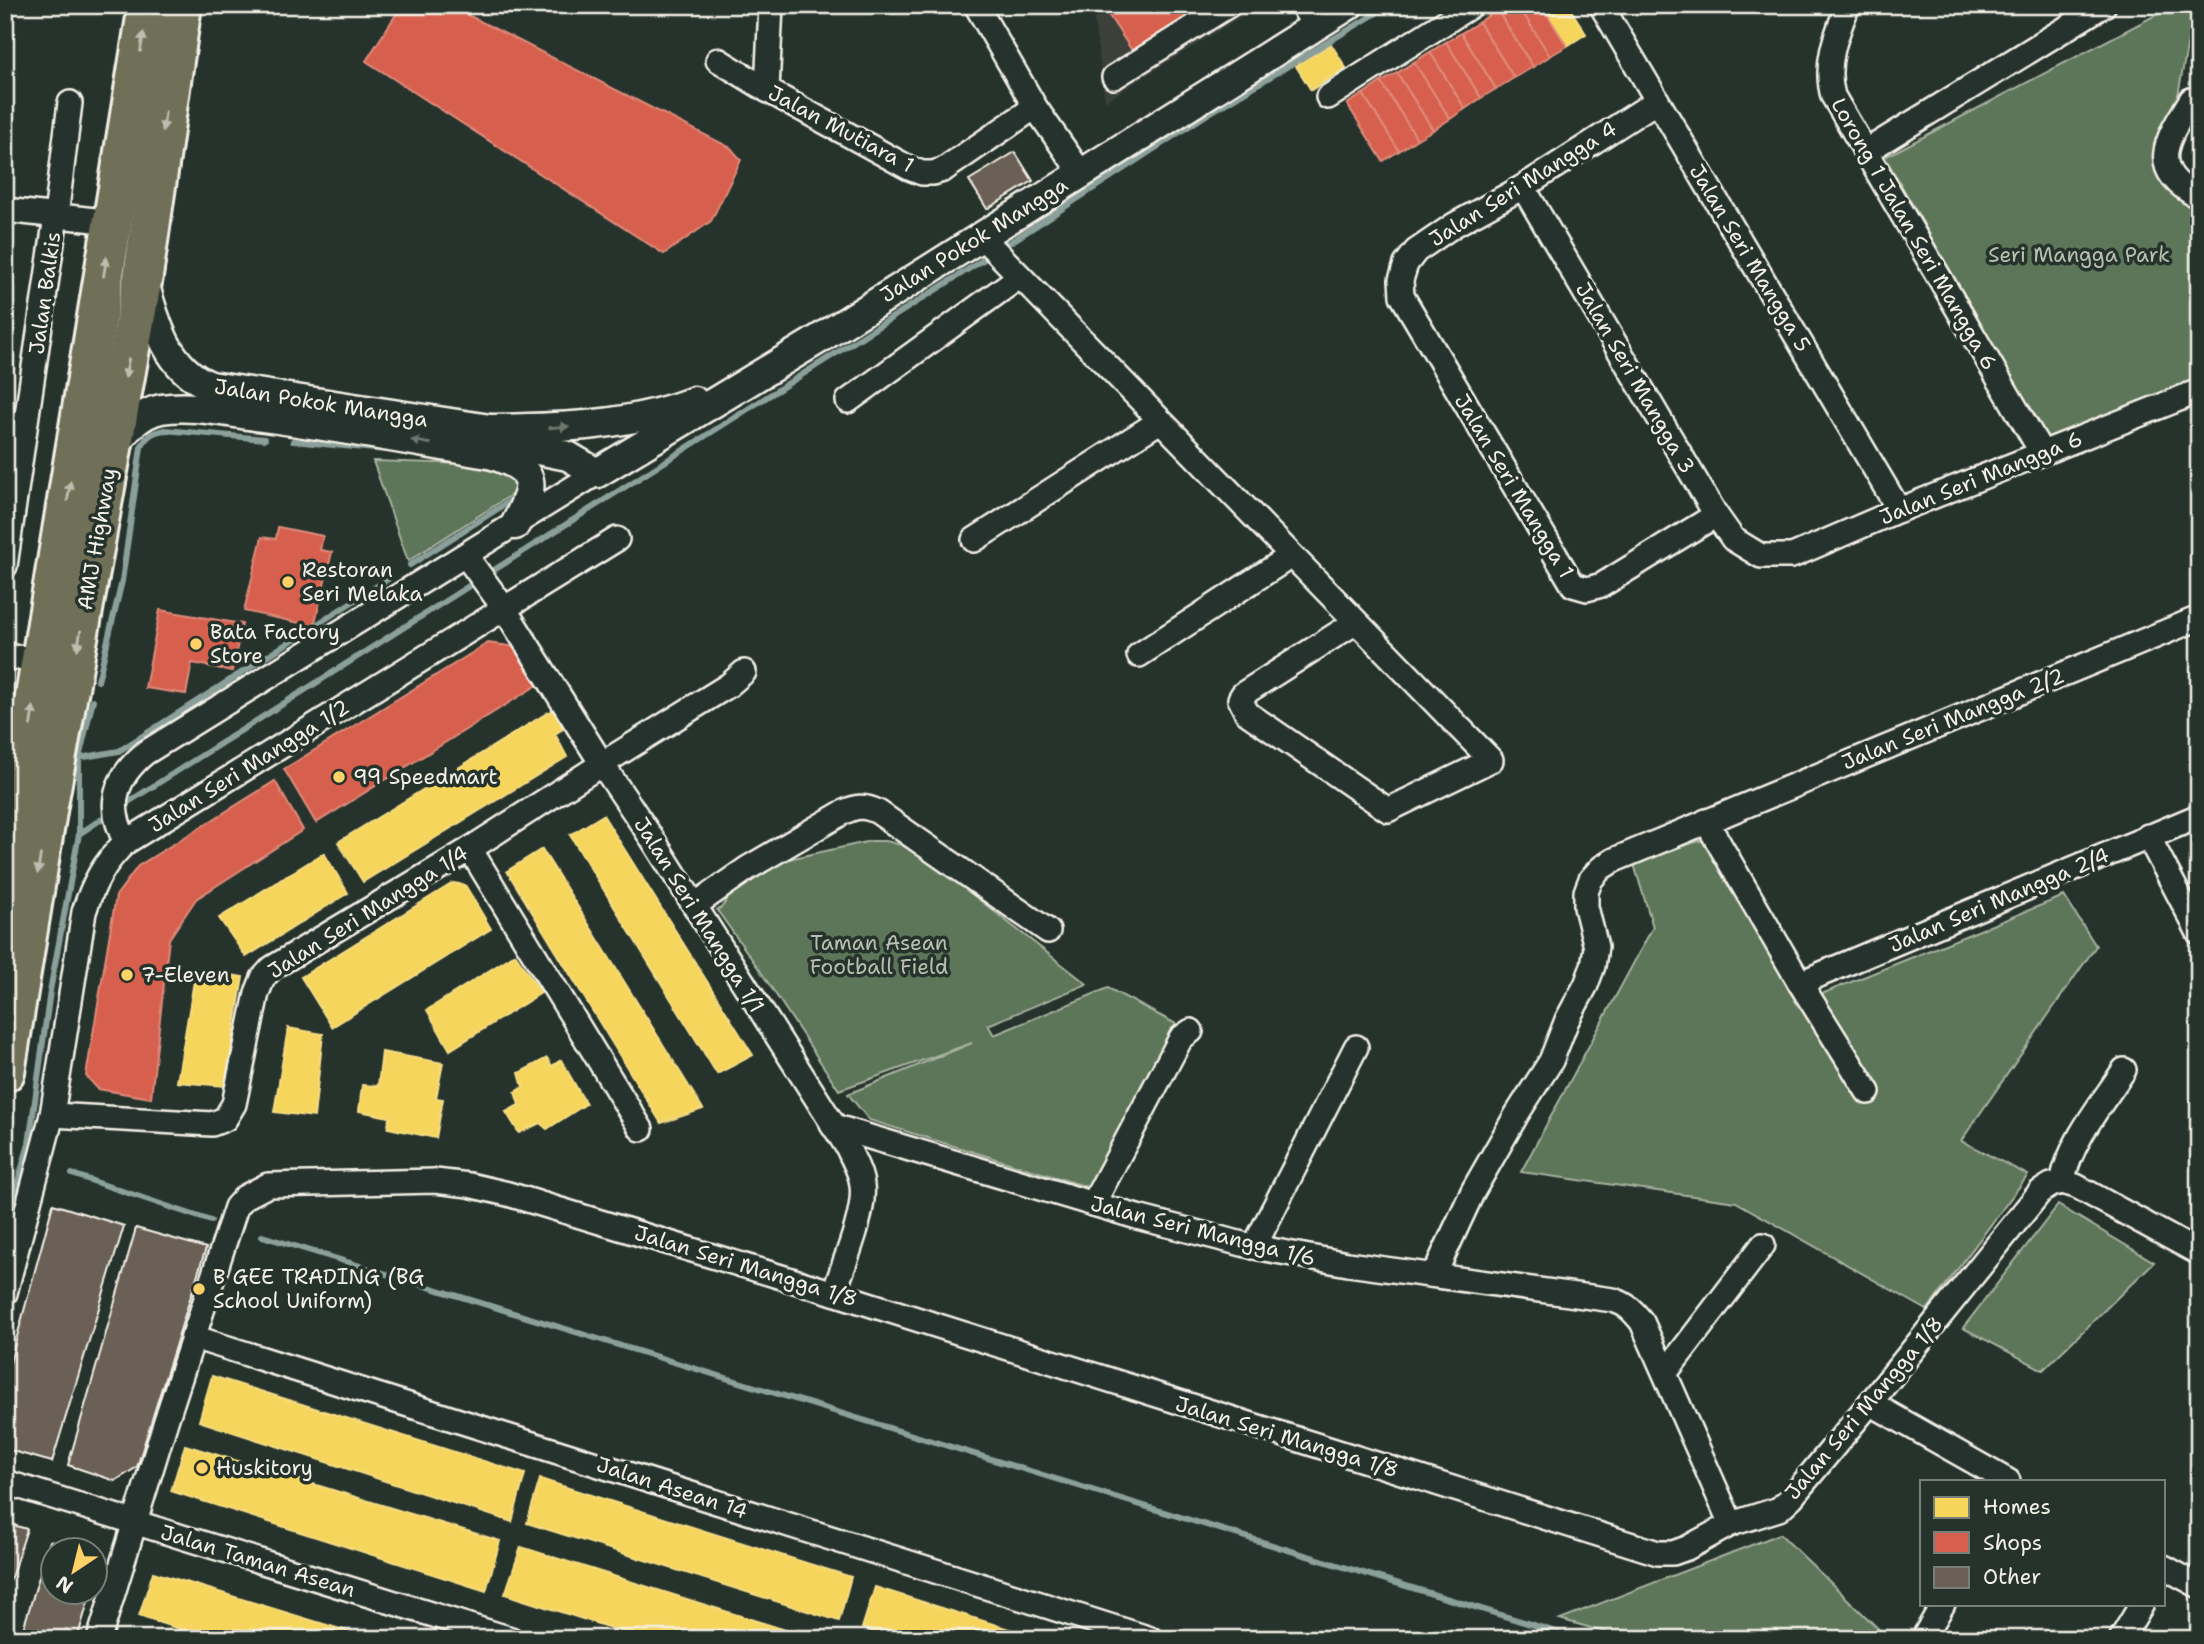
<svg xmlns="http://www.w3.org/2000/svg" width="2204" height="1644" font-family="'Shantell Sans',sans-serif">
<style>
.built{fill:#3b4039}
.green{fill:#5d7458;stroke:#a8b2a0;stroke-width:2}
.homes{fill:#f6d55c;stroke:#f5dd86;stroke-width:2}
.shops{fill:#d6604d;stroke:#df8c7c;stroke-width:2}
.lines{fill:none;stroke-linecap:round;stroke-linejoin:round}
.stream{stroke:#8ba09b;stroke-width:6}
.building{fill:#6b6056;stroke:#f4f1e8;stroke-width:2}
.minor-casing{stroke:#f4f1e8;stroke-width:28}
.tertiary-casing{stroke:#f4f1e8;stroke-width:33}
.trunk-casing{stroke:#f4f1e8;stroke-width:44}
.minor{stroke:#26332d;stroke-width:23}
.tertiary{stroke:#26332d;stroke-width:28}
.trunk{stroke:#706f59;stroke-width:38}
.oneway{fill:#bfbdaf}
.oneway2{fill:#6e766e}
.poi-dot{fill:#ffd166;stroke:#26332d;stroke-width:2.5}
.labels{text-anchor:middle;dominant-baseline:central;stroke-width:7;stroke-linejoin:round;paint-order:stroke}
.street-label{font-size:21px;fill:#f4f1e8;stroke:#26332d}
.park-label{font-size:21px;fill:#b8bfae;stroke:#26332d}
.poi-label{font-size:21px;fill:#f4f1e8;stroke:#26332d;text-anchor:start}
</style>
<rect width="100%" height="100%" fill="#26332d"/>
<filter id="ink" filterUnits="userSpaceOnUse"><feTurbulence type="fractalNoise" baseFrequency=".0143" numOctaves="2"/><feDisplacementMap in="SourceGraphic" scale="14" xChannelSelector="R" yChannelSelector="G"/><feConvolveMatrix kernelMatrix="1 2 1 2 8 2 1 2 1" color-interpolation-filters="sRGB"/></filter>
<g filter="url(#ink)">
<path class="built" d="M1092 5H1260L1105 101Z"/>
<g class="green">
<path d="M2175 5H2195L2164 169 2199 189V379L2054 450 1885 157Z"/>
<path d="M373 461 497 465 516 480V488L511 495 408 561Z"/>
<path d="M1713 837 1819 995 2064 896 2096 946 1961 1141 2028 1175 1927 1310 1736 1202 1521 1172 1653 927 1633 861Z"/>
<path d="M871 841H886L913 848 1087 984 988 1025 994 1035 1108 988 1176 1024 1091 1188 869 1120 848 1094 972 1043 839 1090 759 969 717 910 722 907 748 868Z"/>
<path d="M2058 1205 2154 1262 2043 1370 1963 1328Z"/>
<path d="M1780 1534 1889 1639H1629L1560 1619Z"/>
</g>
<g class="homes">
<path d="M1541 5H1568L1586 34 1567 46Z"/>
<path d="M1331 44 1346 68 1311 90 1296 66Z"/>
<path d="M557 707 568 726 555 734 567 757 363 882 338 842Z"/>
<path d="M603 815 753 1055 717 1074 570 835Z"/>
<path d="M542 849 703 1109 661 1123 507 871Z"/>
<path d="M324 853 348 893 246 957 219 918Z"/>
<path d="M453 883 465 885 491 929 332 1027 301 977Z"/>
<path d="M515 954 541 993 450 1050 427 1010Z"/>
<path d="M196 969 243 977 225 1086 177 1082Z"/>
<path d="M288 1028 323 1034 314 1117 274 1112Z"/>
<path d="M382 1052 443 1063 436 1098 443 1099 436 1138 388 1128 389 1117 359 1111 362 1085 378 1086Z"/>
<path d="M547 1058 552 1066 561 1060 586 1104 547 1129 540 1123 519 1133 506 1112 519 1105 515 1092 523 1087 519 1073Z"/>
<path d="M212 1376 525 1474 512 1522 199 1421Z"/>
<path d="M185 1445 500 1541 486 1591 171 1491Z"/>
<path d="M540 1479 851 1577 839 1621 527 1523Z"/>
<path d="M521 1547 814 1639H645L505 1594Z"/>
<path d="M153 1572 373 1639H210L139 1616Z"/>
<path d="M875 1587 1041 1639H894L862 1628Z"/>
</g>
<g class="shops">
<path d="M402 5 462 12 731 148 741 160 711 221 664 254 366 61Z"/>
<path d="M1102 5H1205L1133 52Z"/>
<path d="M1504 5H1518L1550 56 1533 67 1497 10Z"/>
<path d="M1518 5H1541L1567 46 1550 56Z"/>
<path d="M1497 10 1533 67 1514 78 1479 22Z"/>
<path d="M1479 22 1514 78 1496 89 1461 33Z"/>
<path d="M1461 33 1496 89 1481 98 1446 42Z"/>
<path d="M1446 42 1481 98 1465 109 1430 52Z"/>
<path d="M1430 52 1465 109 1450 119 1414 62Z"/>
<path d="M1414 62 1450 119 1433 130 1397 73Z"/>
<path d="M1397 73 1433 130 1417 139 1381 82Z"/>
<path d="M1381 82 1417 139 1399 151 1363 94Z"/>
<path d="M1363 94 1399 151 1383 161 1347 104Z"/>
<path d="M278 527 323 536 320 550 332 552 314 626 244 611 262 537 276 539Z"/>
<path d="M160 610 242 624 232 671 192 663 186 694 145 688Z"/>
<path d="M488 643 516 647 539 684 316 823 284 769Z"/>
<path d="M275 781 303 830 196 899 169 939 151 1098 98 1089 86 1076 116 896 138 866Z"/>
</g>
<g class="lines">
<g class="stream">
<path d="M293 441 385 450"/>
<path d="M410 565 516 497"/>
<path d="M98 681 122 581 141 447C147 436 152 432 165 430L265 439"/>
<path d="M79 758 119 751 388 579"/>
<path d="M122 806 997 251 1206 115 1390 5"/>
<path d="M79 834 109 814"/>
<path d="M72 1174 211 1221"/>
<path d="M5 1224 29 1144 50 991 79 834V758L93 700"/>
<path d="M262 1236 1579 1639"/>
</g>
</g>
<g class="building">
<path d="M1015 152 1033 181 987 209 969 180Z"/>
<path d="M53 1204 124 1226 52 1462 5 1449V1381Z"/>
<path d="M136 1228 206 1248 137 1467 115 1481 68 1465Z"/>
<path d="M5 1523 27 1529 5 1596Z"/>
<path d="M50 1541 80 1550H52V1592H91L77 1639H20Z"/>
<path d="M94 1554 102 1556 94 1581Z"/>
</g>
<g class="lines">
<g class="minor-casing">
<g id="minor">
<path d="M976 5 1035 107 1081 173"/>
<path d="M1302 5 1315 27"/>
<path d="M1601 5 1899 510"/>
<path d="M1848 5C1836 35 1824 65 1833 96L2042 453"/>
<path d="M718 60 767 90 909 168 922 173H933L943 170 1035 107"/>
<path d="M1114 77 1229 5"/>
<path d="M767 90 771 5"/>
<path d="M1328 97 1472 5"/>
<path d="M2191 100C2166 140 2146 170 2199 197"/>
<path d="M1657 101 1523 187 1454 225 1416 251 1406 264 1401 280 1402 296 1573 585 1587 589 1602 585 1716 515"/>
<path d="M1865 152 2104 5"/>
<path d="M1523 187 1716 515 1733 539 1761 556H1792L1899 510 2199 391"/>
<path d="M5 210 113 222"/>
<path d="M981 236 1491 760 1388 810 1247 713 1240 699 1243 694 1356 622"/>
<path d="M848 401 1019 277"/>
<path d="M974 540 1160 421"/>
<path d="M466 556 504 608 602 764 653 840 848 1148C853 1160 861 1172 862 1185 866 1213 843 1265 834 1293"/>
<path d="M5 566 56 216 70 103"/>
<path d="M1139 655 1291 556"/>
<path d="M5 657 41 658"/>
<path d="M1706 821 1800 983 1868 1092"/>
<path d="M2148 836 2199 933"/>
<path d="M126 842C106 806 115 778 145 753L597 473"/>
<path d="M470 849 641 1129"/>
<path d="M695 905 748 868 842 813C856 806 864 805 878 812L1048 931"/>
<path d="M1800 983 2199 816"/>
<path d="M52 1115 212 1124 225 1119 234 1104 257 993 263 978 272 968 470 849 602 764 729 685 744 672"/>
<path d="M833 1126 1137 1217 1254 1247 1348 1264 1613 1300C1627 1304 1633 1311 1642 1322L1731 1524"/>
<path d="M2062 1182 2076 1186 2199 1253"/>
<path d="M1093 1204 1181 1038 1191 1031"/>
<path d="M1254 1247 1356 1047"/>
<path d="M1434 1275 1473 1191 1517 1114 1551 1061 1567 1020 1586 985 1593 966 1596 947 1586 907V892L1591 879 1601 868 1614 860 2199 618"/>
<path d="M5 1293 52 1115 84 912C93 884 104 862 126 842L617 539"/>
<path d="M193 1337 1151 1639"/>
<path d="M1666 1372 1763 1245"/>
<path d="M1870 1403 2008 1481"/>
<path d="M5 1482 511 1639"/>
<path d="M2164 1567 2199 1586"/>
<path d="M99 1639 166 1421 236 1207 245 1197 268 1185 435 1181 469 1185 508 1194 834 1293 1658 1553H1673L1687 1548 1731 1524 1779 1509 1792 1497 1870 1403 2040 1192 2051 1185 2062 1182C2071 1140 2101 1105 2124 1070"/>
<path d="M1923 1639 1943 1604"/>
<path d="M2121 1639 2142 1604"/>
</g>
</g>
<g class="tertiary-casing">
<g id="tertiary">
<path d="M144 282C155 322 168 371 211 386L490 429 510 436 518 446 568 456 597 473 819 339 1349 5"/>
<path d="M493 429C562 428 630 426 694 401"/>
<path d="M114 449C122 432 140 413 161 409 192 404 225 412 256 416 334 426 411 441 488 454H509L518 446"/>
<path d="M490 454C538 470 537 482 515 525"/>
</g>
</g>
<g class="trunk-casing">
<g id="trunk">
<path d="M5 880 148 5"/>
<path d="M5 1072 48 805 143 276 182 5"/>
</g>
</g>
<use href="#minor" class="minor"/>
<use href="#tertiary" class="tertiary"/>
<use href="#trunk" class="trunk"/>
</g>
<defs><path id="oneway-solid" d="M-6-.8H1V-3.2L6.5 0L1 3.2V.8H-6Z" transform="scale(1.75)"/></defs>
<g class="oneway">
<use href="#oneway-solid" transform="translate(142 42) rotate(-81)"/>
<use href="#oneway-solid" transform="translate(164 121) rotate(98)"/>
<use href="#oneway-solid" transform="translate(105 267) rotate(-81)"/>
<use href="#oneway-solid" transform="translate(127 368) rotate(100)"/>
<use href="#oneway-solid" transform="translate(69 491) rotate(-81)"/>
<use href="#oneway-solid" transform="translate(79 640) rotate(100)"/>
<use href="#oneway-solid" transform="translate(32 716) rotate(-81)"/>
<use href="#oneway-solid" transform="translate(39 864) rotate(99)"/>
</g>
<g class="oneway2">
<use href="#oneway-solid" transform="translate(559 427) rotate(-4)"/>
<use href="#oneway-solid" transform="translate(421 442) rotate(-170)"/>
</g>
</g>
<g class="poi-dot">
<circle cx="288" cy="582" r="7"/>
<circle cx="196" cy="644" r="7"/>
<circle cx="339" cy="777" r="7"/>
<circle cx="127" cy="975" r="7"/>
<circle cx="199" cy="1289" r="7"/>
<circle cx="202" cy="1468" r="7"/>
</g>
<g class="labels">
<g class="street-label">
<text transform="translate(841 129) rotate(28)">Jalan Mutiara 1</text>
<text transform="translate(1523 184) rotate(-32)">Jalan Seri Mangga 4</text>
<text transform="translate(1914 234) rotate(60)">Lorong 1 Jalan Seri Mangga 6</text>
<text transform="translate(974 240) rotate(-32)">Jalan Pokok Mangga</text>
<text transform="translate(1750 258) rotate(59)">Jalan Seri Mangga 5</text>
<text transform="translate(45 293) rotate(-82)">Jalan Balkis</text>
<text transform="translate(1635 378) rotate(60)">Jalan Seri Mangga 3</text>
<text transform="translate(321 403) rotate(9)">Jalan Pokok Mangga</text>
<text transform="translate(1981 478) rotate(-22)">Jalan Seri Mangga 6</text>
<text transform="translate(1514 486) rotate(59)">Jalan Seri Mangga 1</text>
<text transform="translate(97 539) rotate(-80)">AMJ Highway</text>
<text transform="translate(1953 719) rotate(-22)">Jalan Seri Mangga 2/2</text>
<text transform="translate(249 766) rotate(-32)">Jalan Seri Mangga 1/2</text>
<text transform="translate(1999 900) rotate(-23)">Jalan Seri Mangga 2/4</text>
<text transform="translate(368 912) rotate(-32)">Jalan Seri Mangga 1/4</text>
<text transform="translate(699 915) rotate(58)">Jalan Seri Mangga 1/1</text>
<text transform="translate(1203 1231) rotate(14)">Jalan Seri Mangga 1/6</text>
<text transform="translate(746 1266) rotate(17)">Jalan Seri Mangga 1/8</text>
<text transform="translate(1864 1408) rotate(-50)">Jalan Seri Mangga 1/8</text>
<text transform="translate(1287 1437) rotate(17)">Jalan Seri Mangga 1/8</text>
<text transform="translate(672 1488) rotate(18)">Jalan Asean 14</text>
<text transform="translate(258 1561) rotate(17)">Jalan Taman Asean</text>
</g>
<g class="park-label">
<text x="2079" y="255">Seri Mangga Park</text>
<text x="879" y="943">Taman Asean<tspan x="879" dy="24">Football Field</tspan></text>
</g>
<g class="poi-label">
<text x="302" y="570">Restoran<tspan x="302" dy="24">Seri Melaka</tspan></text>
<text x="210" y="632">Bata Factory<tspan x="210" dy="24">Store</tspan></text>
<text x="353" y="777">99 Speedmart</text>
<text x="141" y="975">7-Eleven</text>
<text x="213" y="1277">B GEE TRADING (BG<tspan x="213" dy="24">School Uniform)</tspan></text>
<text x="216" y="1468">Huskitory</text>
</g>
</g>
<rect width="2204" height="1644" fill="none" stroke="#26332d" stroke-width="28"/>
<rect x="14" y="14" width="2176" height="1616" fill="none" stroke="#f4f1e8" stroke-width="2.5" filter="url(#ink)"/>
<rect x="1920" y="1480" width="245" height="126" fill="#26332d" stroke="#787f78" stroke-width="2"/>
<rect x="1934" y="1497" width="35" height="21" fill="#f6d55c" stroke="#787f78" stroke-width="2"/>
<text x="1983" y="1514" font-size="21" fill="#f4f1e8">Homes</text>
<rect x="1934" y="1532" width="35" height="21" fill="#d6604d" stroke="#787f78" stroke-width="2"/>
<text x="1983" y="1550" font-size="21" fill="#f4f1e8">Shops</text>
<rect x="1934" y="1567" width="35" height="21" fill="#6b6056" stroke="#787f78" stroke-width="2"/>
<text x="1983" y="1584" font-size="21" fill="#f4f1e8">Other</text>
<g transform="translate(74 1571) rotate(215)"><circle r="33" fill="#26332d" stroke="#787f78" stroke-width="2"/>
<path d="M0-5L12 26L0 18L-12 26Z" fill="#ffd166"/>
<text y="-10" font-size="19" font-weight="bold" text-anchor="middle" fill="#f4f1e8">N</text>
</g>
</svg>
